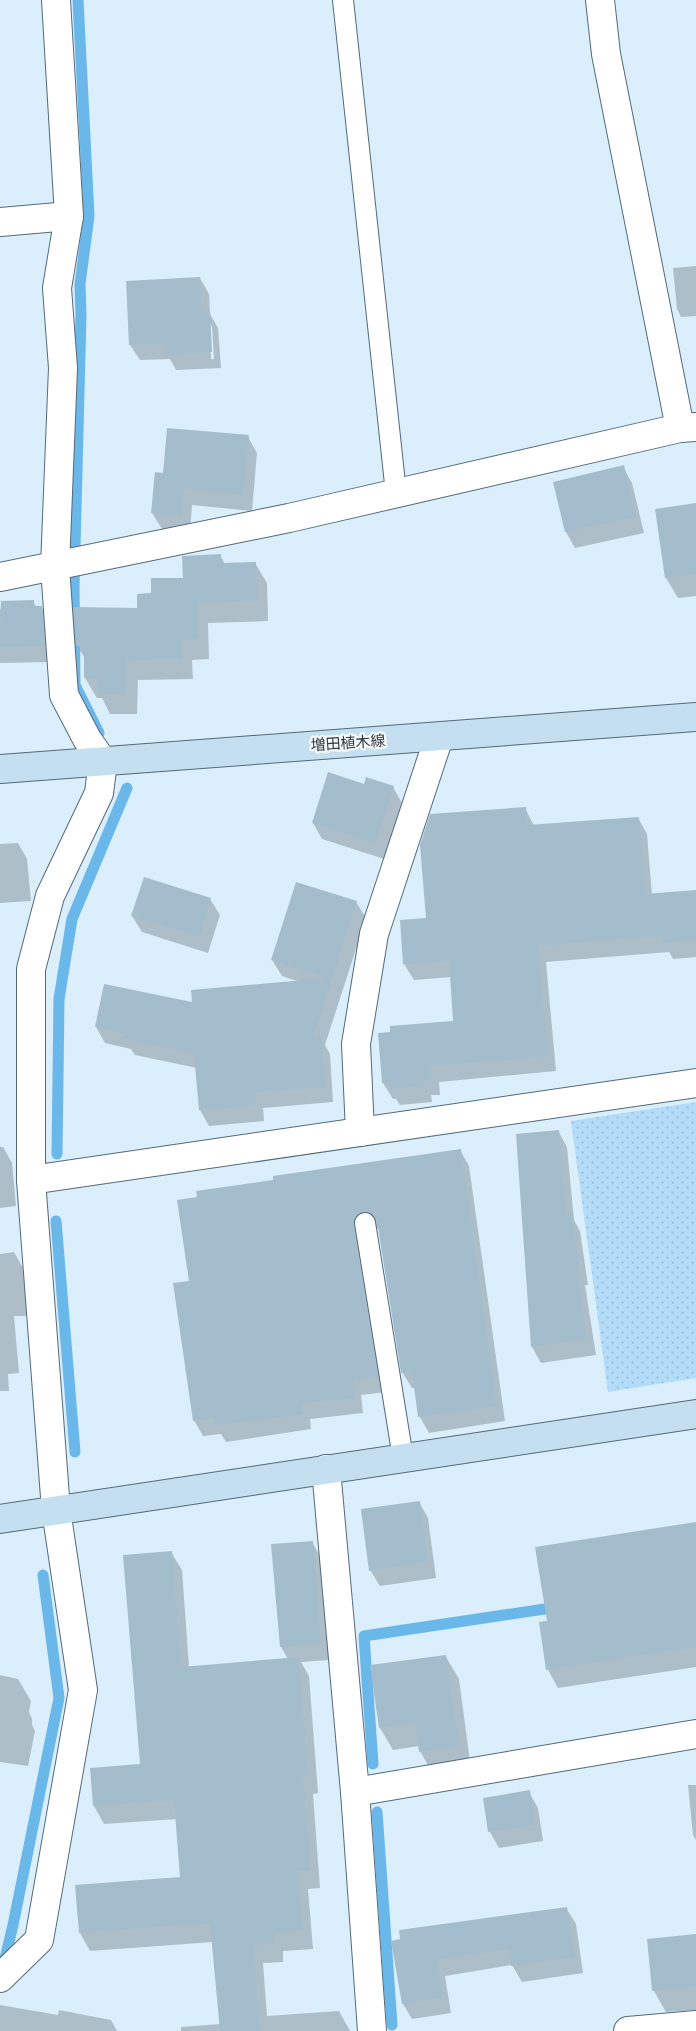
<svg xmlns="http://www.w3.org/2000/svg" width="696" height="2031" font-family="Rubik,'Noto Sans JP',sans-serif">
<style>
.green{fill:url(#green-dots)}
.shadow{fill:#0003;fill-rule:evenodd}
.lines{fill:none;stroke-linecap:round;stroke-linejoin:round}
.stream{stroke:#6ab7e9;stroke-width:11}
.building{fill:#a4bdcd}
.lane-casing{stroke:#546a79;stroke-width:22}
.street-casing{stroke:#546a79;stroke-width:30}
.secondary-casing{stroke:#546a79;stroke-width:30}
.lane{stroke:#fff;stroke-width:20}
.street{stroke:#fff;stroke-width:28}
.secondary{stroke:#c4dfef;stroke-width:28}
.labels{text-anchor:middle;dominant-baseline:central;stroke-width:4.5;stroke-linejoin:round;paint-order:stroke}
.street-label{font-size:15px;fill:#2f393f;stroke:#f4f9fc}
</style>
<defs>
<pattern id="green-dots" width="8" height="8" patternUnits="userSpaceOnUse" patternTransform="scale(1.25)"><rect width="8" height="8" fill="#b3dcf8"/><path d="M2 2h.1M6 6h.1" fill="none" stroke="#9abed6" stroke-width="1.8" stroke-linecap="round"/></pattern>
</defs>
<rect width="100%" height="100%" fill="#daeefc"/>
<path class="green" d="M696 1102V1378L608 1392 571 1121Z"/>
<g class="shadow">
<path d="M696 266V316L681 317 677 309 673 268Z"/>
<path d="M200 278 209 294 210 314 218 328 221 368 176 370 170 359 140 360 130 345ZM209 323 212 326 214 359H211Z"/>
<path d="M248 437 257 453 252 511 192 505 190 531 162 529 152 513 164 475Z"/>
<path d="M623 467 632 483 644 533 575 548 566 532 554 483Z"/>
<path d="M696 504V596L678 598 666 578Z"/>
<path d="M220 555 225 564 255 563 267 583 268 621 208 623 209 659 192 660 193 679 138 680 137 714H110L102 698H97L85 678 86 660 77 646 138 609 152 594 184 579Z"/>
<path d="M33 601 36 607H41L51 624 53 662 0 663V609Z"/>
<path d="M365 786 393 787 402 803 384 859 322 839 313 823Z"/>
<path d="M525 808 534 826 638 818 647 834 652 895 696 891V957L673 959 669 952 546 962 556 1071 439 1082 440 1095H431L432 1102 400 1105 396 1099H393L383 1083 454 1023 451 977 414 980 404 964 401 921 427 919Z"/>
<path d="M18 843 27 859 31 901 0 903V844Z"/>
<path d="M210 899 220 915 208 953 142 932 132 916Z"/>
<path d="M356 902 366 918 325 1045 330 1054 333 1102 263 1108 264 1121 209 1126 200 1110 197 1068 135 1055 131 1049 105 1043 96 1027 193 1004 300 982 282 976 272 960Z"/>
<path d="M558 1131 567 1147 574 1220 580 1231 588 1285H585L596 1355 541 1363 532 1347 517 1135Z"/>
<path d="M0 1147H3L12 1163 16 1206 0 1208Z"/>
<path d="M460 1150 469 1166 505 1421 429 1433 420 1417 415 1388H412L402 1372 379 1229 373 1227 386 1392 361 1395 363 1413 310 1419 311 1429 226 1442 221 1434 203 1436 194 1420 190 1282Z"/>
<path d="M14 1252 23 1268 27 1316H14L19 1373 8 1374 9 1391H0V1254Z"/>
<path d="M419 1502 428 1518 436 1578 380 1586 370 1570Z"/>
<path d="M696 1524V1667L558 1688 548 1670Z"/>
<path d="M312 1542 321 1558 329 1660 301 1662 309 1676 318 1793 313 1794 320 1888 308 1889 313 1949 283 1951V1962L263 1963 267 2016 339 2011 350 2031H181V2027L221 2024 213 1942 90 1951 80 1933 181 1878 177 1819 104 1824 94 1806 91 1769 141 1765 171 1552 182 1570 189 1667 288 1659 281 1647Z"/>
<path d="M446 1657 459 1679 471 1769 433 1774 420 1751 419 1746 393 1750 380 1728Z"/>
<path d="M0 1675 18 1679 31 1701 29 1712 32 1719V1725L35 1731 28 1766 0 1762Z"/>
<path d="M688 1785H696V1840L693 1835Z"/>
<path d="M529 1792 538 1808 543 1841 499 1848 490 1832 484 1799Z"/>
<path d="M566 1908 576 1924 583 1973 522 1982 512 1965 445 1976 451 2013 412 2019 403 2004 393 1942Z"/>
<path d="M696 1935V2010L666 2012 654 1991 649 1940Z"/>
<path d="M0 2005 58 2015 59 2010 111 2020 117 2031H0Z"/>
</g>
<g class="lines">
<g class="stream">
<path d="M78 0 89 216 80 284 81 315 74 586 75 685 99 733"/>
<path d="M57 1154 59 999 72 919 127 788"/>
<path d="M56 1221 75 1452"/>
<path d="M373 1764 364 1636 558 1607"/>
<path d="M377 1812 392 2025"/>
<path d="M3 1967 13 1925 59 1698 43 1575"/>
</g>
</g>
<g class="building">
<path d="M200 277 202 312 210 311 212 352 166 355 165 343 129 345 126 281Z"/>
<path d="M167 428 249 435 243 495 184 489 182 516 151 513 155 472 163 473Z"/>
<path d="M624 465 636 517 565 532 553 482Z"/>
<path d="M696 503V574L665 578 655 509Z"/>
<path d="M221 554V563L256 562 257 601 197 603 198 639 181 640 182 659 127 660 126 694H98V679L84 678V646H76L73 607 137 608V594L151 593V578H183L182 556Z"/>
<path d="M34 600V606H42L45 646 0 647 1 601Z"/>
<path d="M328 772 364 784 366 777 394 786 375 844 312 823Z"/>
<path d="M526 807 527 825 639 817 645 894 696 890V940L663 943 662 936 538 946 548 1056 430 1066 431 1079 423 1080 424 1086 389 1089V1083H382L378 1033 390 1032V1026L453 1021 449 961 403 964 400 920 426 918 420 845 430 814Z"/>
<path d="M144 877 211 898 199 937 131 916Z"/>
<path d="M296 882 357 901 313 1037H322L325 1087 255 1092 256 1105 199 1110 194 1054 124 1039 125 1034 95 1027 104 984 192 1002 191 990 328 978 271 960Z"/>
<path d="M559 1130 566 1214 571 1213 580 1269H577L587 1339 531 1347 516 1134Z"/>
<path d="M461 1149 497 1406 418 1417 412 1371 401 1373 377 1221 374 1215 364 1211 357 1214 354 1219 353 1225 378 1376 353 1380 355 1398 302 1403 303 1414 215 1426 214 1418 193 1421 173 1283 189 1281 177 1200 197 1197 196 1191 273 1180V1176Z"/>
<path d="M420 1501 428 1562 369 1571 361 1509Z"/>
<path d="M696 1522V1647L546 1670 539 1622 547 1621 535 1547Z"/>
<path d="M313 1541 321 1644 280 1647 271 1544Z"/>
<path d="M172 1551 181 1667 299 1657 308 1775 303 1776 311 1870 298 1871 303 1931 273 1933 274 1944 254 1945 260 2031H220L210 1923 79 1933 75 1885 180 1877 174 1800 93 1806 90 1768 140 1764 123 1555Z"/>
<path d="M446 1655 459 1746 419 1752 415 1723 379 1728 370 1665Z"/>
<path d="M530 1790 535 1825 488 1832 483 1798Z"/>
<path d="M567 1907 575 1957 511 1966 509 1949 437 1960 443 1997 402 2004 391 1941 400 1939 399 1930Z"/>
<path d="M696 1934V1987L652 1991 647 1939Z"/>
</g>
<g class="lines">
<g class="lane-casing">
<g id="lane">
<path d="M343 0 396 493"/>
<path d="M365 1223 403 1458"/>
</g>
</g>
<g class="street-casing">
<g id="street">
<path d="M600 0 606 54 680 428"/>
<path d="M0 222 69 216"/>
<path d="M0 577 289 518 680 428 696 427"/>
<path d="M360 1132 356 1044 374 934 439 737"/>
<path d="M31 1180 696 1083"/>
<path d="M326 1469 355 1792 372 2031"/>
<path d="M355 1792 696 1734"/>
<path d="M0 1978 39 1940 83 1690 56 1510 31 1180V969L50 896 99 793 103 762 87 739 64 695 55 567 63 368 57 288 69 216 56 0"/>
<path d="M628 2031 696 2025"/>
</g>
</g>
<g class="secondary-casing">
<g id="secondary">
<path d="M0 769 696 717"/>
<path d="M0 1519 696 1414"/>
</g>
</g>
<use href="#lane" class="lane"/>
<use href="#street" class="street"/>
<use href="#secondary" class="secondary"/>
</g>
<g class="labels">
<g class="street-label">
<text transform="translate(348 743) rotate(-4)">増田植木線</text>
</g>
</g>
</svg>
